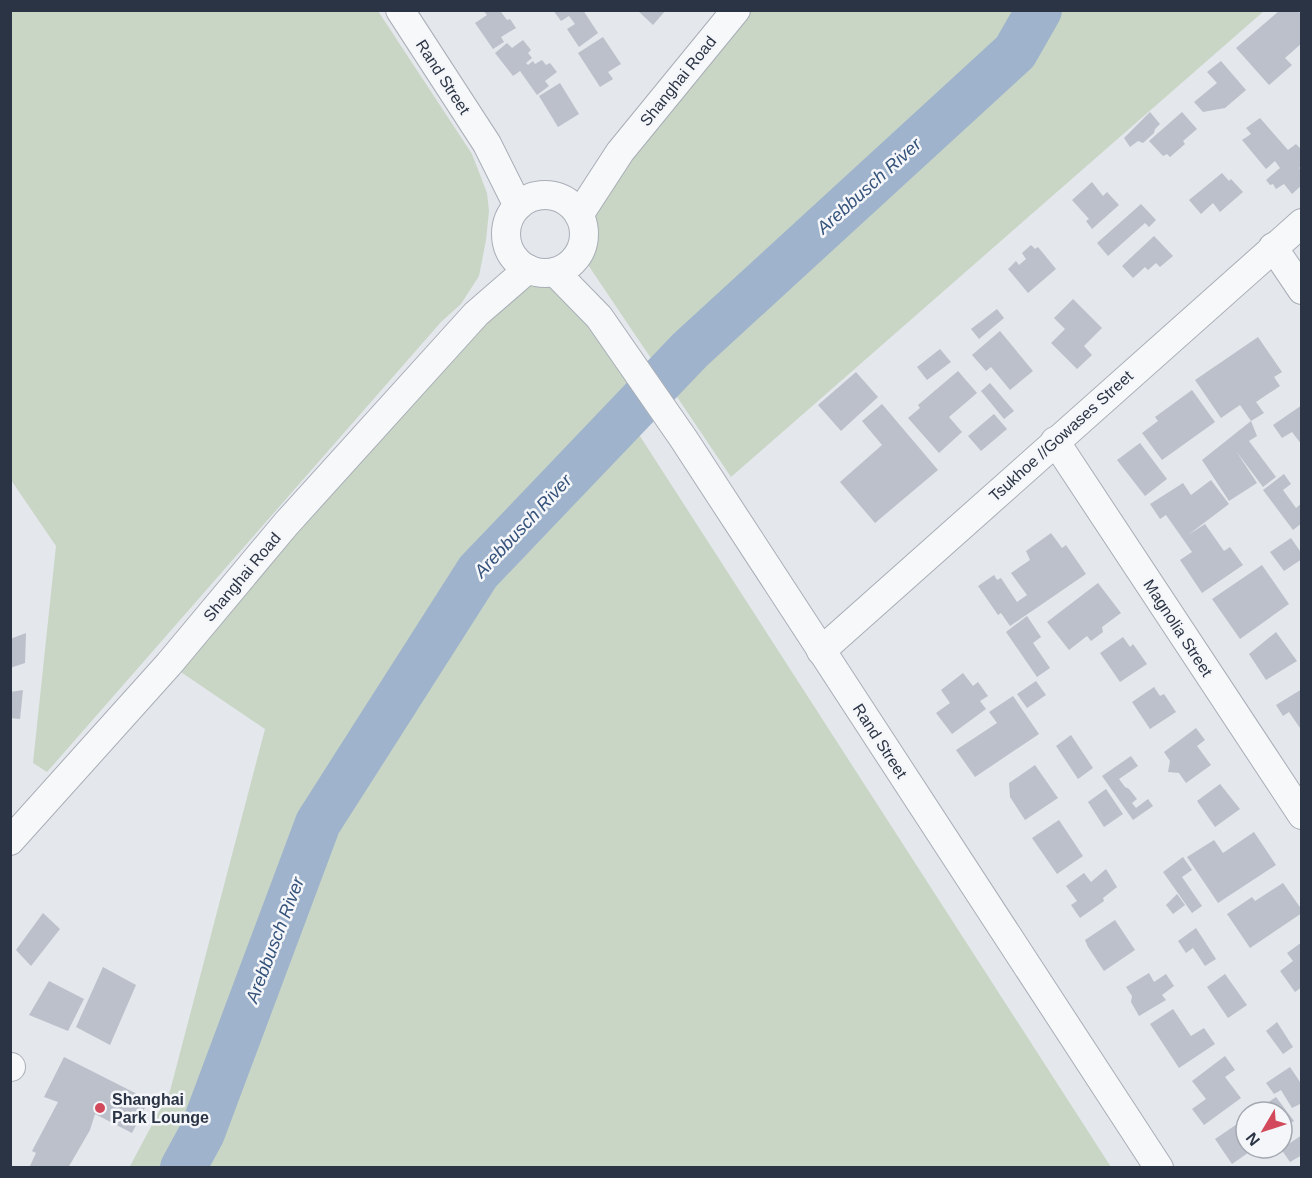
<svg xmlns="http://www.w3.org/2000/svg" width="1312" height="1178" font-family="Arial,sans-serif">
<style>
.green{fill:#c9d6c5}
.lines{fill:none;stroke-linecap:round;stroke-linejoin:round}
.river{stroke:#9fb4cc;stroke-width:46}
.building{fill:#bbc0ca}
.minor-casing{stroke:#a9aeb7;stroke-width:30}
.minor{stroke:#f7f8fa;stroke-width:28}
.poi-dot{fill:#d1495b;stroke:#f4f6f9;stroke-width:2}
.labels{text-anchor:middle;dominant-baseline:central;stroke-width:5;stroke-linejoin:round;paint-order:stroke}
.street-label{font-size:16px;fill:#2b3445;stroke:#f4f6f9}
.poi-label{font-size:16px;font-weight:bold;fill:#2b3445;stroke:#f4f6f9;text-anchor:start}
.water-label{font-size:18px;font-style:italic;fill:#34527a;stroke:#f4f6f9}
</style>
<rect width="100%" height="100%" fill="#e4e7ec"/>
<g class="green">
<path d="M10 11H378L472 154 487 193 489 211 486 240 479 276 461 304 441 322 47 772 33 763 56 546 11 480Z"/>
<path d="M736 11H1264L731 477 580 253 584 234 579 215Z"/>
<path d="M528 269 555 272 649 393 478 572 318 823 202 1133 183 1167 129 1168 170 1091 265 729 169 664Z"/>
<path d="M628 425 636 430 1111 1167H186L203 1135 321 823 416 675 487 571Z"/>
</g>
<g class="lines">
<path class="river" d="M183 1168 202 1133 318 823 478 572 690 350 1015 52 1039 10"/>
</g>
<g class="building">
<path d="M483 10H503L501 12 507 20 510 19 516 28 501 37 504 42 493 49 475 23 487 15Z"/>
<path d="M553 10H583L598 33 579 47 567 29 575 24 569 16 561 21Z"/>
<path d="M637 10H666L653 25Z"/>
<path d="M1280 10H1297L1302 15V43L1285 58 1292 65 1269 85 1236 48Z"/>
<path d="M603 37 621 64 608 72 613 79 600 87 578 53Z"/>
<path d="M523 40 531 50 528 53 532 58 526 63 528 65 533 61 535 64 542 60 546 65 550 63 557 72 545 81 549 86 537 95 520 71 513 76 495 53 507 43 512 48Z"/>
<path d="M1221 61 1246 90 1225 108 1203 112 1194 102 1217 83 1207 72Z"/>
<path d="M560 83 579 114 558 127 539 96Z"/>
<path d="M1150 112 1160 124 1155 129 1154 133 1143 143 1138 141 1130 147 1124 138Z"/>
<path d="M1182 112 1197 129 1183 141 1185 144 1170 157 1167 154 1163 156 1149 141Z"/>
<path d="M1260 118 1288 150 1296 144 1302 150V165L1299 168 1302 171V185L1292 194 1284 184 1276 189 1273 184 1270 185 1266 180 1280 168 1275 161 1266 169 1242 140 1251 134 1246 128Z"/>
<path d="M1222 173 1229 181 1231 179 1243 192 1220 212 1213 203 1201 214 1189 200Z"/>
<path d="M1092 182 1103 196 1107 192 1119 205 1092 229 1086 221 1089 219 1072 200Z"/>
<path d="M1141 204 1156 220 1149 227 1145 223 1108 256 1097 243Z"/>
<path d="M1154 236 1173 256 1160 267 1156 263 1148 270 1145 267 1133 278 1122 266Z"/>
<path d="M1031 245 1035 249 1038 247 1056 269 1028 293 1008 269 1016 261 1019 265 1026 259 1022 253Z"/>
<path d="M1073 299 1102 328 1084 346 1092 355 1077 369 1051 343 1065 329 1054 318Z"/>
<path d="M997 309 1004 318 979 339 971 329Z"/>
<path d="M1000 331 1033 371 1010 390 991 367 986 371 972 355Z"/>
<path d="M1258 337 1282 372 1274 377 1280 386 1256 402 1264 413 1251 421 1240 405 1221 418 1195 380Z"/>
<path d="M940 349 951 362 927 380 917 367Z"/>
<path d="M958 371 977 393 949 417 962 432 939 453 908 418 920 408 918 405Z"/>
<path d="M856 372 878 397 841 431 818 405Z"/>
<path d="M990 383 1014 411 1004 419 981 391Z"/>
<path d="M1192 390 1215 422 1162 460 1142 433 1158 421 1155 417Z"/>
<path d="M882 404 938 470 875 523 840 482 882 445 862 421Z"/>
<path d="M1302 405V445L1292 432 1282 438 1273 425Z"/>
<path d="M994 414 1007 429 981 451 968 436Z"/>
<path d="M1251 421 1257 436 1249 441 1276 477 1263 487 1236 451 1257 483 1229 501 1202 460Z"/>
<path d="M1140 443 1167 479 1145 496 1117 460Z"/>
<path d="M1284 474 1291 484 1283 490 1296 508 1302 503V523L1293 530 1263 490Z"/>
<path d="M1211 480 1229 504 1188 535 1205 524 1224 551 1230 547 1243 565 1202 593 1180 560 1192 552 1166 515 1160 519 1150 504 1183 483 1191 495Z"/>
<path d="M1051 533 1062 548 1066 545 1086 574 1010 626 1001 613 998 615 978 586 994 575 997 580 1001 578 1017 602 1027 595 1011 573 1030 560 1026 551Z"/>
<path d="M1291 538 1302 554V559L1284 571 1270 552Z"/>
<path d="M1262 565 1289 604 1240 639 1212 599Z"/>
<path d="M1098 583 1121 613 1102 627 1103 632 1091 641 1087 636 1069 650 1047 622Z"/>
<path d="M1027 616 1041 637 1033 643 1050 668 1037 677 1006 632Z"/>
<path d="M1276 632 1297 661 1266 680 1249 654Z"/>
<path d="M26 633 25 663 10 668V639Z"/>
<path d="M1123 637 1130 647 1133 644 1147 664 1120 682 1100 653Z"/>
<path d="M963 673 973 686 978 682 988 696 980 701 986 709 952 734 936 713 950 703 941 690Z"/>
<path d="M1036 681 1046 695 1027 708 1017 694Z"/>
<path d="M1154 687 1160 696 1164 694 1176 712 1150 729 1132 702Z"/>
<path d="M1302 689V731L1289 712 1283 716 1276 705Z"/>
<path d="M23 690 20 719 10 718V692Z"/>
<path d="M1013 696 1039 734 975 777 956 750 997 723 989 712Z"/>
<path d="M1196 728 1205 740 1197 746 1211 765 1186 783 1179 773 1168 772 1170 761 1164 752Z"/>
<path d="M1071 735 1093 768 1078 779 1056 746Z"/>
<path d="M1131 756 1138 766 1119 779 1125 787 1129 789 1137 799 1132 803 1136 808 1148 799 1153 806 1133 820 1102 776Z"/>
<path d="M1035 765 1058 798 1025 820 1010 797 1009 783Z"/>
<path d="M1220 784 1240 809 1215 827 1197 801Z"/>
<path d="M1106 789 1123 814 1104 827 1088 802Z"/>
<path d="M1059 820 1083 856 1057 874 1032 838Z"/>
<path d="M1254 832 1276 865 1218 903 1187 857 1214 840 1223 853Z"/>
<path d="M1183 857 1192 870 1182 877 1202 906 1192 913 1163 872Z"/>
<path d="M1106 869 1117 887 1103 898 1104 901 1080 918 1071 905 1077 901 1066 886 1084 873 1091 882Z"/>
<path d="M1283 883 1302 910V913L1250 948 1227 914 1252 897 1255 901Z"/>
<path d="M1177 894 1185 905 1173 914 1166 905Z"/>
<path d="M43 913 60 929 31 966 16 950Z"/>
<path d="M1115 920 1135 950 1104 971 1088 947 1085 940Z"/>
<path d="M1196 928 1216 959 1205 966 1193 948 1186 953 1178 941Z"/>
<path d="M1302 942V987L1295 992 1280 971 1293 961 1287 953Z"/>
<path d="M103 967 136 985 110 1045 76 1027Z"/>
<path d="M1149 973 1154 982 1166 974 1174 986 1162 995 1166 1000 1139 1016 1131 1002 1132 996 1126 987Z"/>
<path d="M1225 974 1247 1005 1228 1018 1207 987Z"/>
<path d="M49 981 84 999 68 1031 29 1015Z"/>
<path d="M1173 1009 1191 1036 1204 1028 1215 1044 1179 1068 1150 1024Z"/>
<path d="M1277 1022 1293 1047 1283 1054 1266 1031Z"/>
<path d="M1225 1056 1235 1070 1225 1077 1241 1098 1204 1125 1192 1109 1206 1099 1192 1081Z"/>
<path d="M64 1057 149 1100 132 1133 95 1114 90 1130 68 1168H29L36 1153 32 1151 58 1102 44 1097Z"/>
<path d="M1290 1067 1302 1085V1103L1292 1108 1281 1090 1274 1094 1266 1083Z"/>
<path d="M1276 1097 1294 1121 1282 1129V1112H1254Z"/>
<path d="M1246 1118V1148H1255L1232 1164 1215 1139Z"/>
<path d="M1302 1135V1155L1290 1162 1281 1149Z"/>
</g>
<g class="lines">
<g class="minor-casing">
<g id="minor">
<path d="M400 10 487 144 518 206"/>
<circle cx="545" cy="234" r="39"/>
<path d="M579 215 620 152 736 10"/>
<path d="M1273 247 1302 290"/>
<path d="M555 272 599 317 683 438 1159 1168"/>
<path d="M1055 441 1302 815"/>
<path d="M821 651 1302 223"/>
<path d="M10 841 169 664 286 524 476 314 528 269"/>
<path d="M10 1067H11"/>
</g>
</g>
<use href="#minor" class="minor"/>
</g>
<circle class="poi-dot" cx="100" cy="1108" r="6"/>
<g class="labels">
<g class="street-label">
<text transform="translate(443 77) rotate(57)">Rand Street</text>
<text transform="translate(678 81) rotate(-51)">Shanghai Road</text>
<text transform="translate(1061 436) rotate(-42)">Tsukhoe //Gowases Street</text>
<text transform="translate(242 577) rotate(-50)">Shanghai Road</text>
<text transform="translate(1178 628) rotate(57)">Magnolia Street</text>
<text transform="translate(880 741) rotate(57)">Rand Street</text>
</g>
<g class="poi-label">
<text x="112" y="1099">Shanghai<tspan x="112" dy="18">Park Lounge</tspan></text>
</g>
<g class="water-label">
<text transform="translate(869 186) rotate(-42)">Arebbusch River</text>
<text transform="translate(523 526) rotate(-47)">Arebbusch River</text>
<text transform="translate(275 940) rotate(-69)">Arebbusch River</text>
</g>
</g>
<rect width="1312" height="1178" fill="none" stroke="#2b3445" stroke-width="24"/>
<g transform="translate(1264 1130) rotate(231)"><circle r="28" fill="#f4f6f9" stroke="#a4a8b1" stroke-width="1.5"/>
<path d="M0-4.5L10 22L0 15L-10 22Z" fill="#d1495b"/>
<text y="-9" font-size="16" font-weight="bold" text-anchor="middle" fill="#2b3445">N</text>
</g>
</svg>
